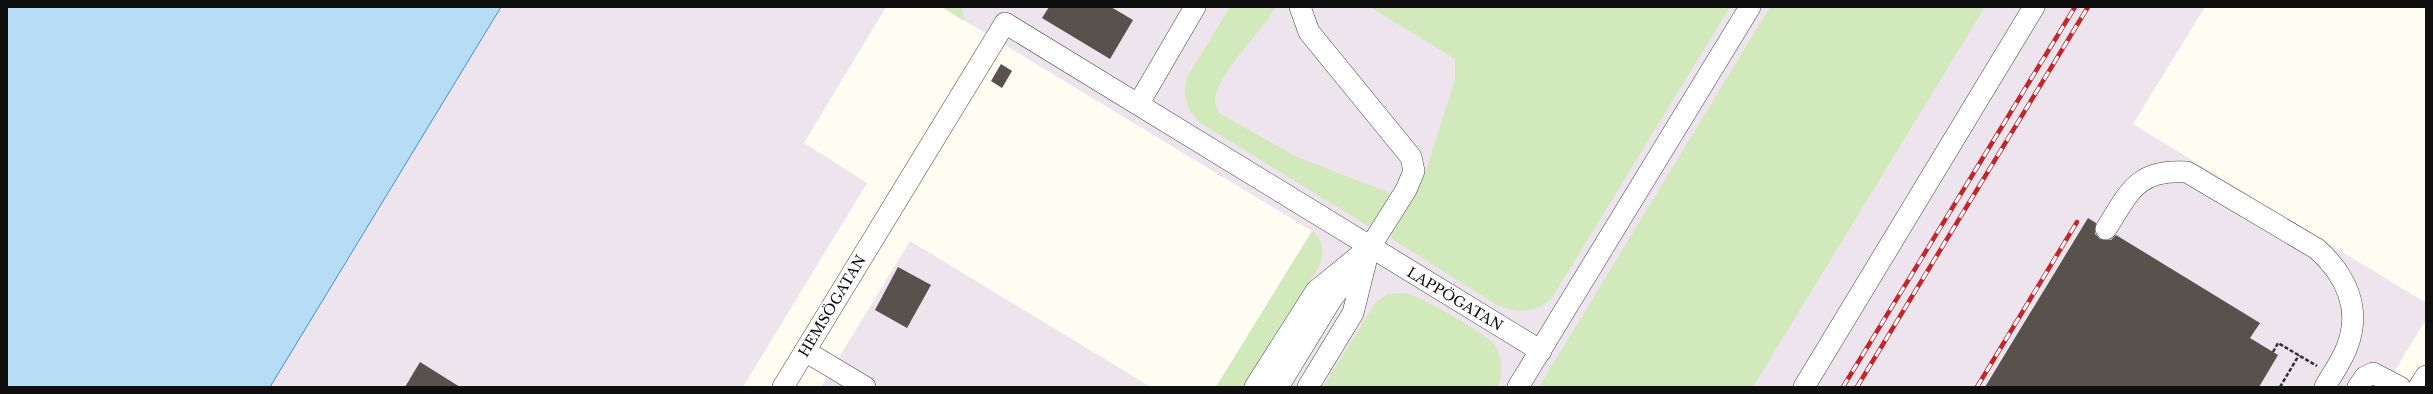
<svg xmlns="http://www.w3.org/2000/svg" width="2433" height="394" font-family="'Libre Baskerville',serif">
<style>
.industrial{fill:#ede4ee}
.green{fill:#d2eabb}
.water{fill:#b7ddf6;stroke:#3e90cd}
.building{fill:#58514c}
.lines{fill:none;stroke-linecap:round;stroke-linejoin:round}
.minor-casing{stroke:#424242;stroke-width:22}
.path{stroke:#313131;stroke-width:2.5;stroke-dasharray:4 2;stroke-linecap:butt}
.minor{stroke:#fff;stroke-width:21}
.rail-casing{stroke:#c0272a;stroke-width:4.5}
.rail{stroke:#fff;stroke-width:3;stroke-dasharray:9;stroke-linecap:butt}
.labels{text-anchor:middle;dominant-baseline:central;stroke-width:4;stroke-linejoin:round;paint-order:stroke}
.street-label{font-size:14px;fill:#0f0f0f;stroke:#fff}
</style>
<rect width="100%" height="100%" fill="#fffdf2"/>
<g class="industrial">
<path d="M501 7H886L804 143 867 183 743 387H270Z"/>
<path d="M942 7H2205L2133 124 2426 303V319L2385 387H1216L1312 231Z"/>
<path d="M910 241 1151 387H821Z"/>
</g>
<g class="green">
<path d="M942 7H962L964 21Z"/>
<path d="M1230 7H1276C1264 28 1214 78 1215 101 1215 105 1218 109 1219 113L1295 156 1395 195 1375 222 1368 226 1202 124C1186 110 1182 98 1187 77Z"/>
<path d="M1370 7H1730L1552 298C1534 314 1518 313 1497 305L1392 239 1391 231 1427 167 1455 80V59Z"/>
<path d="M1770 7H1985L1753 387H1539Z"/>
<path d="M1312 231C1323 239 1324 250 1321 263L1247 387H1216Z"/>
<path d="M1405 293C1419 295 1480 331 1491 341 1503 352 1504 372 1498 387H1323L1376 302 1388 294Z"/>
</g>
<path class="water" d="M7 7H501L270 387H7Z"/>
<g class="building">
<path d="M1049 7H1111L1133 20 1110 59 1042 18Z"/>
<path d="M1001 64 1012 71 1002 88 991 81Z"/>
<path d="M2088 218 2096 223 2095 234 2100 239 2111 240 2116 235 2260 323 2250 338 2278 355 2259 387H1985Z"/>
<path d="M898 267 931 285 907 328 875 310Z"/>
<path d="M420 362 460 387H405Z"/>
</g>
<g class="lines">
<g class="minor-casing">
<g id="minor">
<path d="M1139 103 1195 7"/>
<path d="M2106 229C2130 191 2137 169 2187 172L2317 249C2346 275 2362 309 2347 347 2342 361 2332 374 2325 387"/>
<path d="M805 351 865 387"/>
<path d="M783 387 1005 23 1541 351"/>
<path d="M1255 387 1316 291 1370 247 1406 190 1414 171 1411 157 1309 32 1300 7"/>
<path d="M1278 387 1331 300 1351 273"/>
<path d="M1308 387 1353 313 1367 257"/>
<path d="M1518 387 1750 7"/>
<path d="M1804 387 2034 7"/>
<path d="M2358 387 2365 377 2373 373 2400 387"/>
<path d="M2419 387 2426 376"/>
</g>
</g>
<g class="path">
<path d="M2273 352 2278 343 2317 366"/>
<path d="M2280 387 2299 355"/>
</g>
<use href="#minor" class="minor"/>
<g class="rail-casing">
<g id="rail">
<path d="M1843 387 2075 7"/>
<path d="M1857 387 2088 7"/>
<path d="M1977 387 2077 222"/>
</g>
</g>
<use href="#rail" class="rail"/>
</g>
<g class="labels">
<g class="street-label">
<text transform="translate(1455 299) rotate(31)">LAPPÖGATAN</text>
<text transform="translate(832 306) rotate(-59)">HEMSÖGATAN</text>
</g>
</g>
<rect width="2433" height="394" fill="none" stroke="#0f0f0f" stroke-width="16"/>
</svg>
